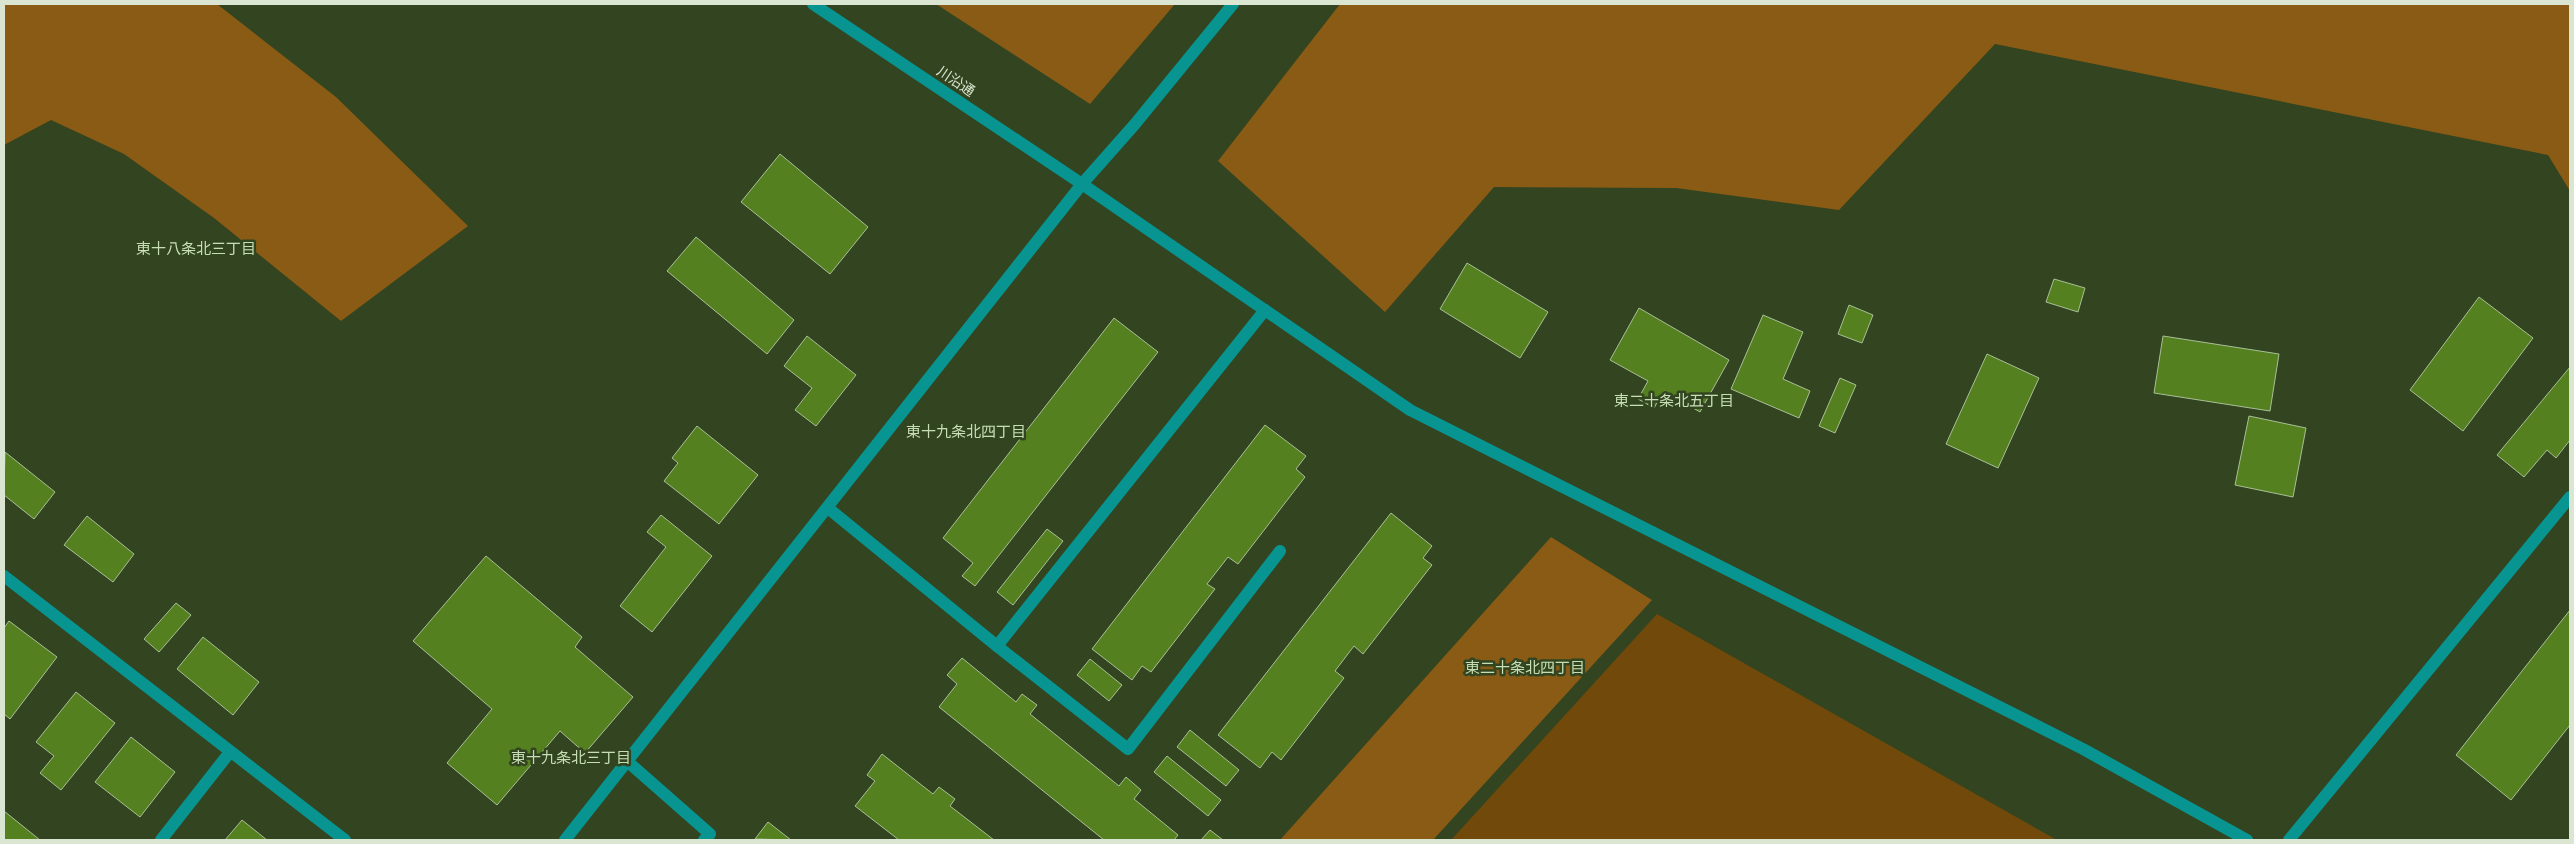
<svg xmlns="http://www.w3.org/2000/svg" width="2574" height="844" font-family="Cabin,'Noto Sans JP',sans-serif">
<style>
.green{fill:#71490a}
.forest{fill:#895b15}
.building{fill:#54801f;stroke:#a9c097}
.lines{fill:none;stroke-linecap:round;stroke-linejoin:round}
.minor{stroke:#089490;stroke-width:12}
.labels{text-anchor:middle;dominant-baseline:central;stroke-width:5;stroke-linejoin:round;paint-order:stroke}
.street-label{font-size:14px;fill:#dae6d1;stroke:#324420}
.neighbourhood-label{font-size:15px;fill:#c7deb4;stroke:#324420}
</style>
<rect width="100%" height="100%" fill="#324420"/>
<path class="green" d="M1657 614 2057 840H1451Z"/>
<g class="forest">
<path d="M4 4H217L336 97 468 226 341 321 214 218 124 154 51 120 4 145Z"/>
<path d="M936 4H1175L1090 104Z"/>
<path d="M1340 4H2570V191L2548 155 1995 44 1839 210 1676 188 1494 187 1385 312 1218 161Z"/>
<path d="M1551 537 1652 600 1433 840H1280Z"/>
</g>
<g class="building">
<path d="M780 154 868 227 830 274 741 202Z"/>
<path d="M696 237 794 320 767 354 667 271Z"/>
<path d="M1467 263 1548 312 1520 358 1440 309Z"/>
<path d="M2054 279 2085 288 2078 312 2046 302Z"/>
<path d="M2479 297 2533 338 2463 431 2410 390Z"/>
<path d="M1849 305 1873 315 1862 343 1838 334Z"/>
<path d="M1639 308 1729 360 1700 412 1664 391 1654 408 1638 399 1648 381 1610 360Z"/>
<path d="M1763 315 1803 332 1783 379 1810 391 1799 418 1731 389Z"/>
<path d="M1114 318 1158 352 975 586 962 576 973 563 943 538Z"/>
<path d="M807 336 856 375 816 426 795 410 812 388 784 366Z"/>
<path d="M2163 336 2279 354 2270 411 2154 393Z"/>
<path d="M1987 354 2039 378 1998 468 1946 444Z"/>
<path d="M2570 367V440L2556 458 2547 450 2524 477 2497 455Z"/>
<path d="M1840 378 1856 385 1835 433 1819 426Z"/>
<path d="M2249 416 2306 428 2293 497 2235 485Z"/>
<path d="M1265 425 1306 456 1296 469 1305 477 1238 564 1228 557 1207 584 1215 589 1151 672 1142 666 1132 680 1092 649Z"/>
<path d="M697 426 758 475 719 524 664 481 678 463 672 458Z"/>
<path d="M5 452 55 492 34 519 4 495Z"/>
<path d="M1391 513 1432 546 1423 558 1432 565 1363 654 1354 646 1335 671 1344 678 1281 760 1272 752 1260 768 1218 735Z"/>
<path d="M661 515 712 556 652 632 620 606 666 547 647 532Z"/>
<path d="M87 516 134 554 113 582 64 545Z"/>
<path d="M1047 529 1063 541 1013 605 997 592Z"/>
<path d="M486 556 582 637 575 647 633 697 585 753 560 731 497 805 447 763 492 709 413 641Z"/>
<path d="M176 603 191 615 159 652 144 639Z"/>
<path d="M2570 610V725L2511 800 2456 755Z"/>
<path d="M9 621 57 657 10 719 4 714V628Z"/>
<path d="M203 637 259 682 233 715 177 669Z"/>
<path d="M962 658 1016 702 1022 694 1037 705 1030 714 1119 786 1126 777 1141 790 1134 799 1178 835 1174 840H1104L939 707 957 684 947 675Z"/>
<path d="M1090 659 1122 685 1109 701 1077 675Z"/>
<path d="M76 692 115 723 61 790 40 773 54 756 36 742Z"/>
<path d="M1190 730 1239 770 1226 786 1177 747Z"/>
<path d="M131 737 175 772 140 817 95 782Z"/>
<path d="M882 754 933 794 939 787 955 799 950 806 994 840H899L855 806 875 781 867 775Z"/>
<path d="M1167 756 1221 800 1208 816 1154 772Z"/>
<path d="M4 811 40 840H4Z"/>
<path d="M242 820 267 840H225Z"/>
<path d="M768 822 791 840 755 839Z"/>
<path d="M1210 830 1223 840H1201Z"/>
</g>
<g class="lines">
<g class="minor">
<path d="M813 4 1082 184 1410 410 2083 749 2247 840"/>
<path d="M828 508 997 646 1265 310"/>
<path d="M4 576 345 840"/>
<path d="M997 646 1128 749 1280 551"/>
<path d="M627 761 710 834 704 840"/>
<path d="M161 840 230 752"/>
<path d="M565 840 1082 184 1135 124 1233 4"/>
<path d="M2289 840 2570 497"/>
</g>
</g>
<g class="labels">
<g class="street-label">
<text transform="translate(956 81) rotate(34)">川沿通</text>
</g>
<g class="neighbourhood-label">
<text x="196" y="249">東十八条北三丁目</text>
<text x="1674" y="401">東二十条北五丁目</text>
<text x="966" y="432">東十九条北四丁目</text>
<text x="1525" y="668">東二十条北四丁目</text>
<text x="571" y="758">東十九条北三丁目</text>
</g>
</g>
<rect width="2574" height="844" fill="none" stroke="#dae6d1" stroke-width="10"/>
</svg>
